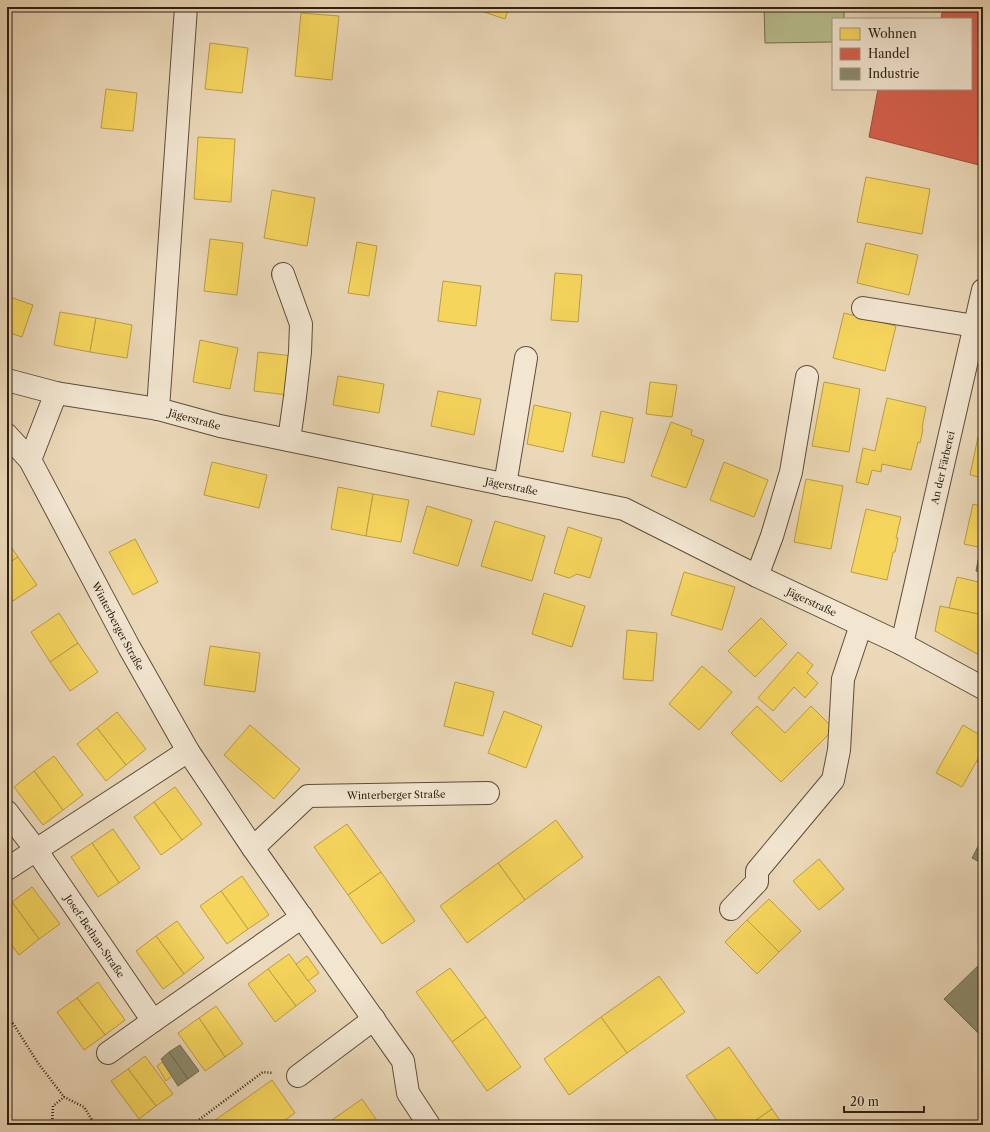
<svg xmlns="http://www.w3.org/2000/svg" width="990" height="1132" font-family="'Libre Caslon Text',serif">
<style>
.green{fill:#b8be8e;stroke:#746e4f}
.homes{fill:#f6d55c;stroke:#ba9e45}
.shops{fill:#d6604d;stroke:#a44c3b}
.industry{fill:#8c8c6e;stroke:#706b52}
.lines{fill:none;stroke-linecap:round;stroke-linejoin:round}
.minor-casing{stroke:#5e4d3a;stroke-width:24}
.path{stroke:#2f1f10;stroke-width:2.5;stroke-dasharray:1 2;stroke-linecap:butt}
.minor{stroke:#f2e6d1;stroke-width:22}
.labels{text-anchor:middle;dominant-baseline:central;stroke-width:4;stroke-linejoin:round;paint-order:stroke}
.street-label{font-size:10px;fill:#2f1f10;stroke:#f2e6d1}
</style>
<rect width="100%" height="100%" fill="#ebd8b8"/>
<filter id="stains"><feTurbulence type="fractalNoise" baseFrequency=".005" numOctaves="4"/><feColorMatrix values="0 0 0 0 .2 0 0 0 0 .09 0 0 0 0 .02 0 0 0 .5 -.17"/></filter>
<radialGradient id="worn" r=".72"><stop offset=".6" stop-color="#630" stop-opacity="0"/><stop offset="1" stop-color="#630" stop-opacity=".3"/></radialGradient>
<path class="green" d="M764 7H844V19H833V42L765 43Z"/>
<g class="homes">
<path d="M469 7H509L505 19Z"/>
<path d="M301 13 339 16 332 80 295 76Z"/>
<path d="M210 43 248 48 242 93 205 89Z"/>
<path d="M106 89 137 93 133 131 101 128Z"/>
<path d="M198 137 235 139 231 202 194 199Z"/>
<path d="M866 177 930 189 922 234 857 222Z"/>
<path d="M272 190 315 198 307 246 264 238Z"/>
<path d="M210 239 243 243 237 295 204 291Z"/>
<path d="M357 242 377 246 369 296 348 293Z"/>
<path d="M866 243 918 255 909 295 857 283Z"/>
<path d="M555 273 582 275 578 322 551 320Z"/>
<path d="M443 281 481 286 476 326 438 321Z"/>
<path d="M7 296 33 305 22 337 7 332Z"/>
<path d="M60 312 96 318 90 352 54 345Z"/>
<path d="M844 313 896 326 885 371 833 358Z"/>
<path d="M96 318 132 325 127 358 90 352Z"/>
<path d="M200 340 238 348 230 389 193 382Z"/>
<path d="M258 352 293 356 288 395 254 391Z"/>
<path d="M338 376 384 384 379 413 333 405Z"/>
<path d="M650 382 677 385 672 417 646 414Z"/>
<path d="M824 382 860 389 849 452 812 446Z"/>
<path d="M438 391 481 399 474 435 431 426Z"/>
<path d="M887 398 926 407 922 428 923 429 920 443 918 442 911 470 882 464 881 472 872 470 868 485 856 482 863 448 875 451Z"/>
<path d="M534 405 571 413 563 452 527 444Z"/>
<path d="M601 411 633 418 624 463 592 456Z"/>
<path d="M671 422 692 430 691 435 704 440 686 488 651 476Z"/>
<path d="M978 437 983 438V478L970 475Z"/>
<path d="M212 462 267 475 259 508 204 495Z"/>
<path d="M724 462 768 480 754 517 710 500Z"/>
<path d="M806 479 843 486 831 549 794 542Z"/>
<path d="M338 487 373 494 366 536 331 529Z"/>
<path d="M373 494 409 500 401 542 366 536Z"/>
<path d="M973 504 983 507V548L964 544Z"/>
<path d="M427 506 472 520 458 566 413 553Z"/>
<path d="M866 509 901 517 896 538H898L895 552H893L887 580 851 572Z"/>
<path d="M495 521 545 536 532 581 481 566Z"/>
<path d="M568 527 602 538 590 578 577 574 569 578 554 573Z"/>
<path d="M135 539 158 582 133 595 109 552Z"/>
<path d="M7 541 18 557 7 564Z"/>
<path d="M18 557 37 585 13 601 7 593V564Z"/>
<path d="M684 572 735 587 722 630 671 615Z"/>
<path d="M957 577 983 583V615L949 608Z"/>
<path d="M544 593 585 606 572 647 532 634Z"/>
<path d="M940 606 983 615V657L935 631Z"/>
<path d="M59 613 78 643 50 662 31 632Z"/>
<path d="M761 618 787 644 755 677 728 651Z"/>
<path d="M627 630 657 633 653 681 623 679Z"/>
<path d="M78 643 98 672 70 691 50 662Z"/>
<path d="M210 646 260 653 255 692 204 685Z"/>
<path d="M798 652 813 665 807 673 818 683 805 698 794 687 773 711 758 698Z"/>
<path d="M702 666 732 692 699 730 669 704Z"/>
<path d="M455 682 494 692 483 736 444 726Z"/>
<path d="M757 706 785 733 811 706 834 729 781 782 731 733Z"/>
<path d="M504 711 542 726 526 768 488 753Z"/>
<path d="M117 712 146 749 126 765 97 728Z"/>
<path d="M250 725 300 769 274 799 224 755Z"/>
<path d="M963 725 983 737V750L962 787 936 773Z"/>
<path d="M97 728 126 765 106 781 77 744Z"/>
<path d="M983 750V765L977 762Z"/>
<path d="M54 756 83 795 63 810 34 771Z"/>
<path d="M34 771 63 810 43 825 14 787Z"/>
<path d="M175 787 202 824 182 840 154 802Z"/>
<path d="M154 802 182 840 161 855 134 817Z"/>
<path d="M556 820 583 857 525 900 498 863Z"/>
<path d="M347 824 381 872 348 895 314 847Z"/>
<path d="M113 829 140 868 119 883 92 843Z"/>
<path d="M92 843 119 883 98 897 71 857Z"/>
<path d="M819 859 844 889 819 910 793 881Z"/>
<path d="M498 863 525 900 467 943 440 906Z"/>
<path d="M381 872 415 921 382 944 348 895Z"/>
<path d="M242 876 269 915 248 929 221 891Z"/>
<path d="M32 887 60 924 39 939 12 902Z"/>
<path d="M221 891 248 929 227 944 200 906Z"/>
<path d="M769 899 801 931 779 952 747 920Z"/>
<path d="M12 902 39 939 19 955 7 939V905Z"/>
<path d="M747 920 779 952 757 974 725 942Z"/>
<path d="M177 921 204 958 184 974 156 936Z"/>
<path d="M156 936 184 974 163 989 136 951Z"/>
<path d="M289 954 316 991 296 1006 268 969Z"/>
<path d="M307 956 319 973 308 981 296 964Z"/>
<path d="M450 968 486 1017 452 1042 416 992Z"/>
<path d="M268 969 296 1006 275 1022 248 984Z"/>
<path d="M659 976 685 1012 627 1053 601 1017Z"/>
<path d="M98 982 125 1020 105 1035 77 998Z"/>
<path d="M77 998 105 1035 84 1050 57 1012Z"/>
<path d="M216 1006 243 1044 225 1057 199 1018Z"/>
<path d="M486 1017 521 1067 487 1091 452 1042Z"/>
<path d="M601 1017 627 1053 569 1095 544 1059Z"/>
<path d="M199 1018 225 1057 205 1071 178 1033Z"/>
<path d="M729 1047 772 1109 749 1125H720L686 1076Z"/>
<path d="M145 1056 173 1094 156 1106 128 1069Z"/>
<path d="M162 1062 172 1076 166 1081 157 1066Z"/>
<path d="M128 1069 156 1106 139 1119 111 1081Z"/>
<path d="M272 1080 295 1113 278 1125H208Z"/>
<path d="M362 1099 380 1125H336L332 1120Z"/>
<path d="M772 1109 783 1125H749Z"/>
</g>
<path class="shops" d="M943 7H983V166L869 137 878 89H971V19H941Z"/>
<g class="industry">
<path d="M980 550 983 551V573L976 571Z"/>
<path d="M983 837V864L972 858Z"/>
<path d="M983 961V1038L944 999Z"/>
<path d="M180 1045 199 1071 188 1079 169 1052Z"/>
<path d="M169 1052 188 1079 178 1086 161 1059Z"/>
</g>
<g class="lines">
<g class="minor-casing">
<g id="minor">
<path d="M283 274 301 324 300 352 295 397 289 440"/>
<path d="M863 308 975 326"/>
<path id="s1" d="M7 380 56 393 158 409 220 426 624 509 757 576 902 644 983 688"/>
<path id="s2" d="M56 393 30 460 129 647 188 751 253 848 403 1061 408 1093 429 1125"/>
<path d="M158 409 186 7"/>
<path d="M7 435 30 460"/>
<path d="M505 485 526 358"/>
<path d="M757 576 772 536 791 472 807 377"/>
<path id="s3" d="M902 644 983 290"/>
<path id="s4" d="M7 812 36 850 153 1021 302 917"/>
<path id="s5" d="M253 848 308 796 488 793"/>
<path d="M7 869 188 751"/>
<path d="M731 909 757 882V871L833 780 839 750 843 679 861 625"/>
<path d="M108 1053 153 1021"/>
<path d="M298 1076 374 1019"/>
</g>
</g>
<g class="path">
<path d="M7 1016 14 1025 38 1063 64 1097"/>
<path d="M52 1125 53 1106 64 1097 84 1107 95 1125"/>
<path d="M192 1125 263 1072 273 1073"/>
</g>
<use href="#minor" class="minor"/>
</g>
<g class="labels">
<g class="street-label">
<text stroke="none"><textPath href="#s1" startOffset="192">Jägerstraße</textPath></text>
<text stroke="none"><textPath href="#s3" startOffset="181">An der Färberei</textPath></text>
<text stroke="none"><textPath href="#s1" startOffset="516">Jägerstraße</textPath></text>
<text stroke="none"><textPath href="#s1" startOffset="840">Jägerstraße</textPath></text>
<text stroke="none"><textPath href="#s2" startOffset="260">Winterberger Straße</textPath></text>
<text stroke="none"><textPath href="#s5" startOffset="164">Winterberger Straße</textPath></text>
<text stroke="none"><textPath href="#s4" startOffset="152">Josef-Bethan-Straße</textPath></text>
</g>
</g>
<rect width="990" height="1132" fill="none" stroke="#ebd8b8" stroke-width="24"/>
<rect x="8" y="8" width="974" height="1116" fill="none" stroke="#2f1f10" stroke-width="2"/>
<rect x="12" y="12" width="966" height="1108" fill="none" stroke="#2f1f10"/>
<rect x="832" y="18" width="140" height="72" fill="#f2e6d1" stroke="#a49684"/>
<rect x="840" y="28" width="20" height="12" fill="#f6d55c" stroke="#a49684"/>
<text x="868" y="38" font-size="12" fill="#2f1f10">Wohnen</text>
<rect x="840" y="48" width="20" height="12" fill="#d6604d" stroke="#a49684"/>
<text x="868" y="58" font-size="12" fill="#2f1f10">Handel</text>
<rect x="840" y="68" width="20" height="12" fill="#8c8c6e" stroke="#a49684"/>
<text x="868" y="78" font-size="12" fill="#2f1f10">Industrie</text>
<path d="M844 1106v6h80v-6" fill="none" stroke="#2f1f10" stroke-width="2"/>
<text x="850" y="1106" font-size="12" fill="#2f1f10" stroke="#f2e6d1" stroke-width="3" paint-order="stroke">20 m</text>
<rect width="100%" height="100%" filter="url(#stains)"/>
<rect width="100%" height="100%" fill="url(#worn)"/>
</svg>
